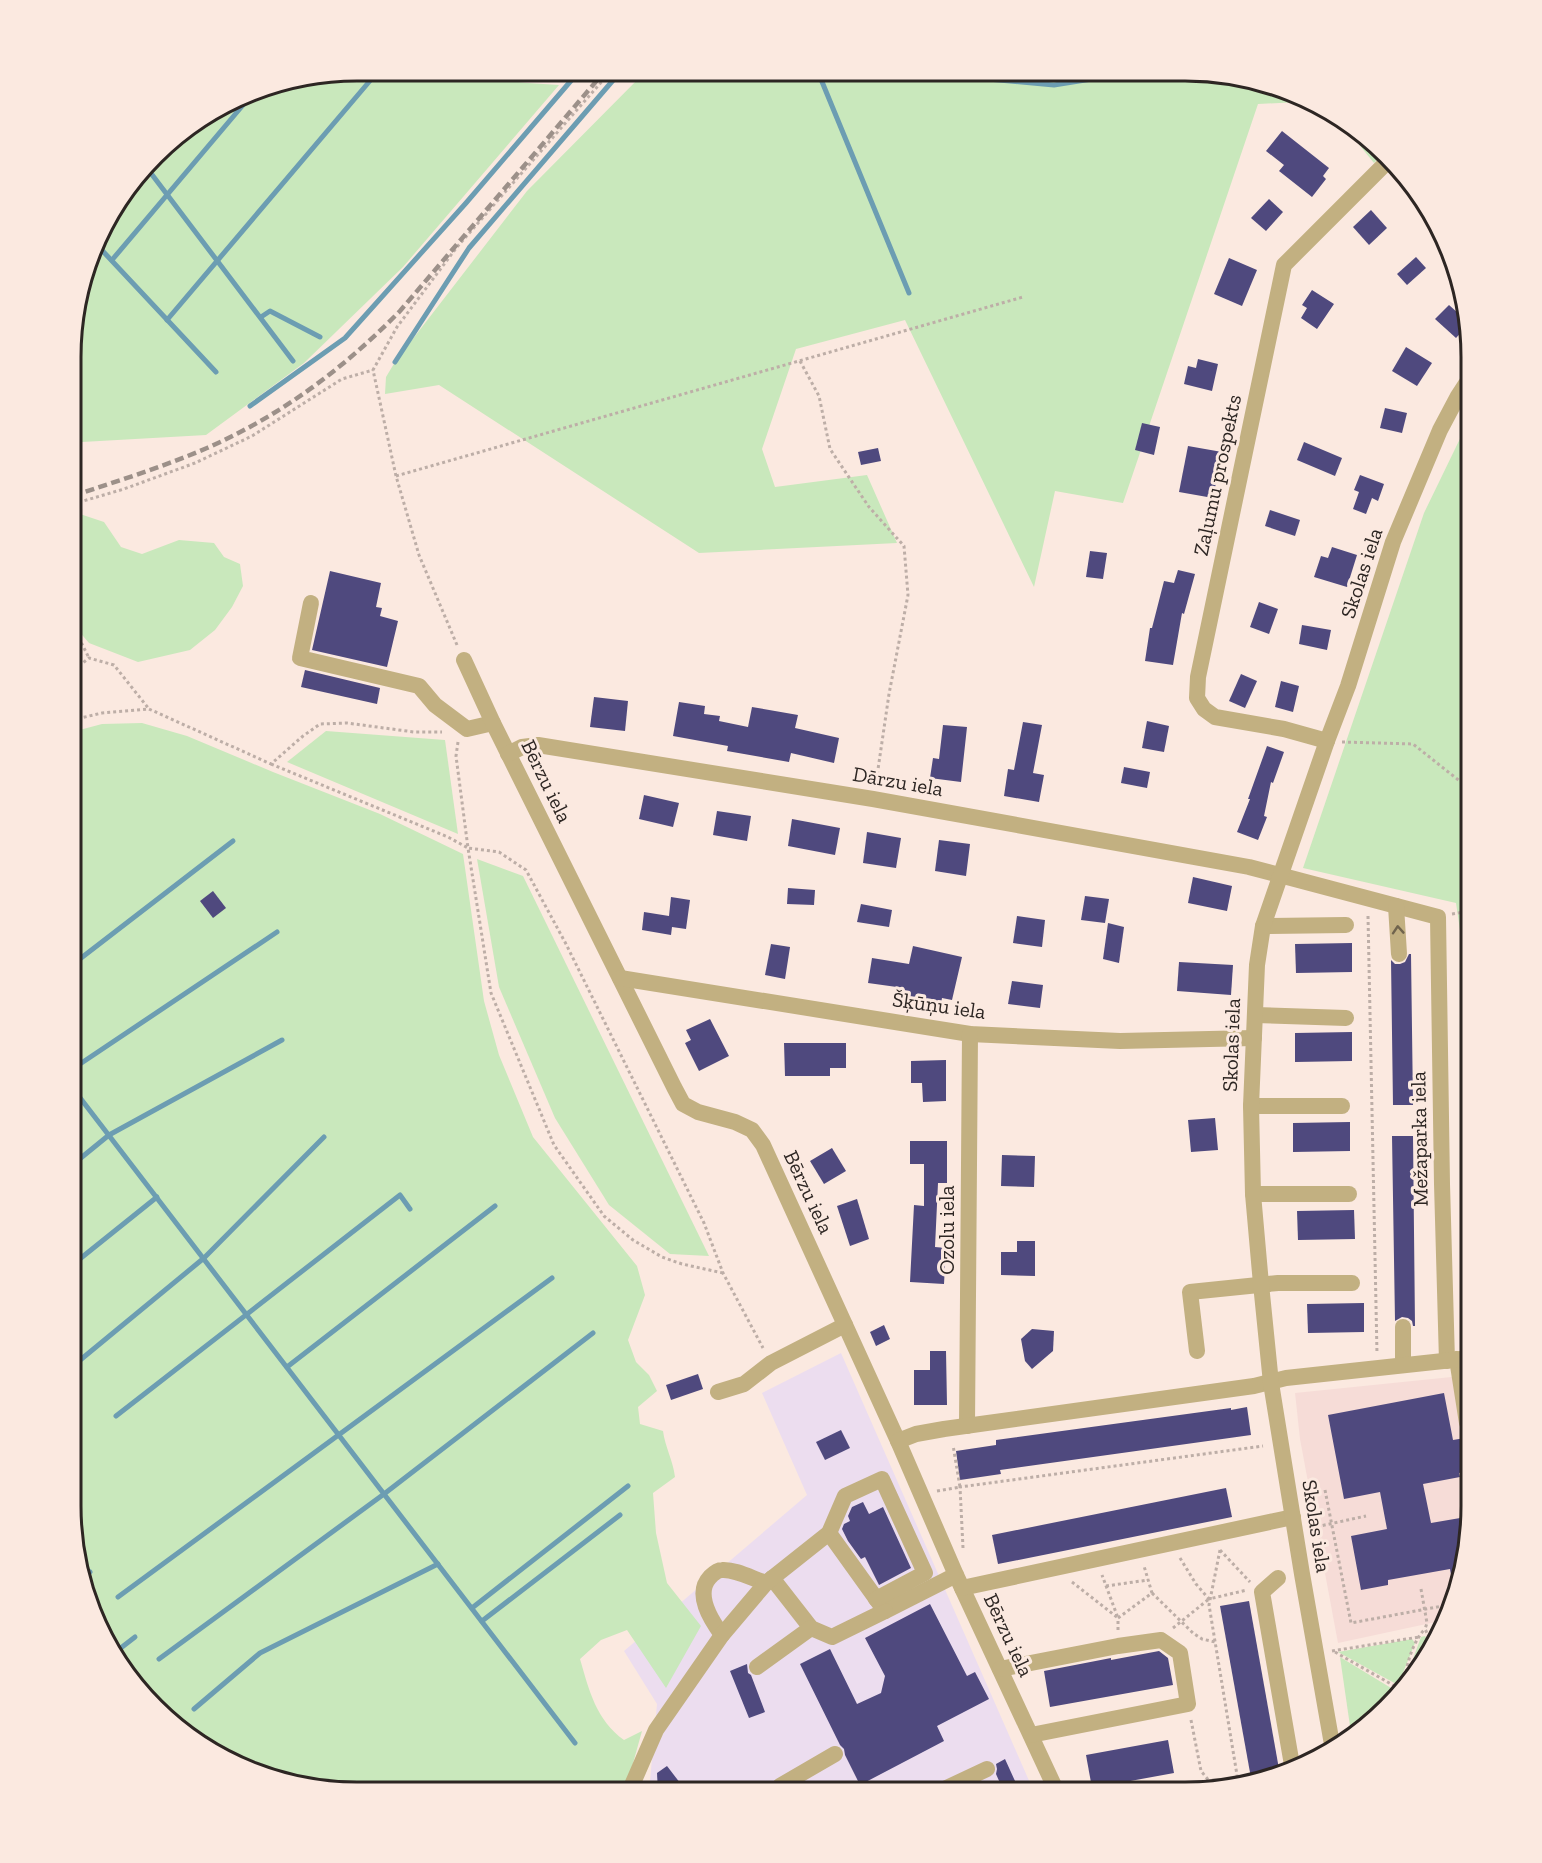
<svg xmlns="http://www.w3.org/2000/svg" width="1542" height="1863" font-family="'Zilla Slab',serif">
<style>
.industrial{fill:#ecddef}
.education{fill:#f6dcd7}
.green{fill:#c9e8bc}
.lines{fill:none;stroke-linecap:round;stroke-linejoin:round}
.stream{stroke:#6c9db2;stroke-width:5}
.building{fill:#4f497e}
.path{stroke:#bdaea7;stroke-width:3;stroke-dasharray:3 3;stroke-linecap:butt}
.minor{stroke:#c2b081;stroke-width:16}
.rail{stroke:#9c9089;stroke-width:4.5;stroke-dasharray:9 4.5;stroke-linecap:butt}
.oneway{stroke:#70644d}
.labels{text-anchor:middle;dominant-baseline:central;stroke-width:6;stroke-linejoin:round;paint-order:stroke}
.street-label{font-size:21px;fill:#2d2623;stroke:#fbe9e0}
.rim{fill:none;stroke:#2d2623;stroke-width:3}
</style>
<rect width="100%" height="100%" fill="#fbe9e0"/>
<path class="industrial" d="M841 1353 1034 1792H649L657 1704 624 1651 807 1495 762 1393Z"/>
<path class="education" d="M1471 1375V1525L1456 1598 1445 1620 1338 1643 1300 1439 1295 1393Z"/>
<g class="green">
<path d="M357 71H410L528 83 559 85 403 267 304 363 206 435 82 442 73 444V319L109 214 168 141 265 86Z"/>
<path d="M646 71 1223 73 1299 102 1258 104 1123 503 1055 491 1034 587 905 320 796 349 762 449 775 487 867 475 897 543 699 553 439 385 385 394 386 377 395 362 527 191Z"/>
<path d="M1335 115 1344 119 1380 157 1374 163Z"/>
<path d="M1471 416V1004L1456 903 1303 868 1424 513Z"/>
<path d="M77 513 104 522 121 547 142 554 179 540 214 543 224 557 240 564 243 586 232 607 215 630 190 650 138 662 89 643 72 623 73 516Z"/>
<path d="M142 723 187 736 273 772 380 814 463 854 484 1001 499 1055 533 1137 637 1266 645 1295 628 1340 636 1362 649 1375 657 1391 638 1407 640 1424 663 1431C665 1447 673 1460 675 1477L653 1493 656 1533 667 1583 701 1626 666 1688 627 1630 601 1640 580 1659C589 1690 596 1720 624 1740L642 1731 627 1785 598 1792H338L265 1777 198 1744 109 1649 80 1580 71 1506 72 732 102 724Z"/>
<path d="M326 731 445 740 458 834 287 762Z"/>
<path d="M477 859 523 876 709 1256 670 1254 609 1205 555 1118 499 987Z"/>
<path d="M1425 1636 1432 1648 1426 1660 1410 1667 1421 1637Z"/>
<path d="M1412 1639 1415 1643 1398 1685 1338 1652Z"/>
<path d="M1340 1657 1396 1691 1351 1733Z"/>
</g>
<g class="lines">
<g class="stream">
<path d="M818 72 909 293"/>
<path d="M912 72 1054 85 1129 73"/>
<path d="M147 168 293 361"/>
<path d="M98 246 216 372"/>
<path d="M112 260 254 92"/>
<path d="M261 317 270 311 320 337"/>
<path d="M167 320 374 76"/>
<path d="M395 362 469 248 621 71"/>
<path d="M250 406 345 338 466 203 575 76"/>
<path d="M72 965 233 841"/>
<path d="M71 1070 277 932"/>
<path d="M71 1086 575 1743"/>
<path d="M71 1166 109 1135 282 1040"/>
<path d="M71 1266 157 1197"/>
<path d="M79 1361 204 1258 324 1137"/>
<path d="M287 1367 495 1206"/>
<path d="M116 1416 400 1195 410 1209"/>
<path d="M80 1579 90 1572"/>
<path d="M118 1597 552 1278"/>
<path d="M472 1608 628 1486"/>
<path d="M482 1621 620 1515"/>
<path d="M113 1654 135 1637"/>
<path d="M159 1659 384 1494 593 1333"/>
<path d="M194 1709 260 1653 438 1564"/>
</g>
</g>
<g class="building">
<path d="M1282 131 1329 168 1323 176 1326 179 1312 197 1279 171 1284 165 1266 151Z"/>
<path d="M1269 199 1283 212 1266 231 1251 218Z"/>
<path d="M1371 210 1387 228 1369 245 1353 227Z"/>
<path d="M1416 257 1426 268 1407 285 1397 274Z"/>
<path d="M1229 258 1257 270 1242 306 1214 294Z"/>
<path d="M1312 290 1334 304 1317 329 1301 318 1307 308 1302 305Z"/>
<path d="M1449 305 1467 321V326L1456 338 1435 319Z"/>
<path d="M1406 347 1432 363 1417 386 1392 371Z"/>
<path d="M1198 359 1218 364 1212 391 1184 384 1188 366 1196 368Z"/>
<path d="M1385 408 1407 413 1402 433 1380 428Z"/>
<path d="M1142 423 1160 427 1154 455 1135 450Z"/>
<path d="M1304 442 1342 458 1335 476 1297 460Z"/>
<path d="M1188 446 1222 452 1213 498 1179 492Z"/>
<path d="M878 448 881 461 861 465 858 452Z"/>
<path d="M1360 475 1384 484 1378 501 1372 498 1366 514 1353 509 1359 492 1354 490Z"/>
<path d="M1270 510 1300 520 1295 536 1265 526Z"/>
<path d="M1332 547 1357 555 1347 587 1314 577 1321 556 1328 558Z"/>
<path d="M1090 551 1107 553 1103 579 1086 577Z"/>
<path d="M1178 570 1195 574 1184 614 1182 613 1173 665 1145 661 1150 628H1152L1164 581 1174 583Z"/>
<path d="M330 571 381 583 376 607 382 608 380 616 398 621 387 667 312 650Z"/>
<path d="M1259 602 1278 609 1269 634 1250 627Z"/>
<path d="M1302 625 1331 630 1327 650 1299 644Z"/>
<path d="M305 670 380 688 377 704 301 687Z"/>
<path d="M1241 674 1257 681 1245 708 1229 701Z"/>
<path d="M1281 681 1299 686 1293 712 1275 707Z"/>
<path d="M594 697 628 701 625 731 590 727Z"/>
<path d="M679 702 705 706 704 714 720 716 719 721 748 727 752 707 798 715 795 728 839 738 834 763 791 753 789 762 727 751 728 746 673 736Z"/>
<path d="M1147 721 1169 726 1164 752 1142 748Z"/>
<path d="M1023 722 1042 725 1033 773 1044 775 1039 802 1004 796 1008 769 1014 770Z"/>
<path d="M943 725 967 727 961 782 930 778 933 758 939 759Z"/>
<path d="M1267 746 1284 752 1273 783 1271 782 1264 816 1267 817 1258 840 1237 832 1250 799H1248Z"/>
<path d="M1124 767 1150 772 1147 788 1121 783Z"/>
<path d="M644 795 679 803 673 827 639 819Z"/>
<path d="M717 811 751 816 747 841 713 835Z"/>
<path d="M792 819 840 828 835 855 788 846Z"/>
<path d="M867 832 901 838 896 868 863 863Z"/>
<path d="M939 840 970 844 966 876 935 871Z"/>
<path d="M1193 877 1232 886 1227 911 1188 903Z"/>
<path d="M788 888 815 890 814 905 787 904Z"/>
<path d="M213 891 226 908 213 918 200 901Z"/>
<path d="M1085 896 1109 899 1105 923 1081 920Z"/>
<path d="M671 897 690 900 686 929 672 927 671 935 642 930 644 912 669 916Z"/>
<path d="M861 904 892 910 889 927 857 922Z"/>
<path d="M1017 916 1045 920 1042 947 1013 943Z"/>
<path d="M1108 923 1124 927 1119 963 1103 959Z"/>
<path d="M1352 943V972L1296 973 1295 944Z"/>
<path d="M771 944 790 947 785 979 765 975Z"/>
<path d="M913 946 962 957 952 1000 942 998 941 1004 902 995 904 988 868 983 872 958 909 964Z"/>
<path d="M1409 954H1411L1413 1105H1393L1391 960 1395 964H1400L1405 962Z"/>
<path d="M1179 962 1233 965 1231 995 1177 991Z"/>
<path d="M1012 981 1043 985 1040 1008 1008 1004Z"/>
<path d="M710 1019 729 1056 699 1071 685 1043 691 1040 686 1030Z"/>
<path d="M1352 1032V1061L1295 1062V1033Z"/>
<path d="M784 1043H846V1068H830V1076H785Z"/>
<path d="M946 1060V1101L923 1102 922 1083H911V1061Z"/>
<path d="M1215 1118 1218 1150 1191 1152 1188 1120Z"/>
<path d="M1350 1122V1151L1293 1152V1123Z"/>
<path d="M1392 1136H1413L1415 1326H1413L1412 1321 1408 1318 1402 1317 1395 1321Z"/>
<path d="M910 1141H947V1183H938L935 1247 946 1248 944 1284 910 1282 914 1205 924 1206V1164H910Z"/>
<path d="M832 1148 846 1171 824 1184 810 1161Z"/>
<path d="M1002 1155 1035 1156 1034 1187 1001 1186Z"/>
<path d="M857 1199 869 1239 850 1246 837 1206Z"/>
<path d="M1354 1210 1355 1239 1298 1240 1297 1211Z"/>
<path d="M1017 1241H1035V1276L1001 1275V1252H1017Z"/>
<path d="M1364 1303V1332L1308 1333 1307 1304Z"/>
<path d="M884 1325 890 1339 876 1346 870 1332Z"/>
<path d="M1032 1329 1054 1331 1053 1351 1032 1369 1025 1361 1021 1339Z"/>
<path d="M930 1351H946L947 1405H914V1370H930Z"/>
<path d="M698 1374 703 1389 671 1400 666 1385Z"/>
<path d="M1444 1393 1453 1440 1471 1437V1471L1459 1473 1460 1477 1423 1484 1431 1523 1466 1517 1469 1535 1456 1598H1455L1450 1569 1388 1580V1585L1361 1590 1351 1536 1387 1529 1380 1492 1344 1499 1328 1415Z"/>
<path d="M1247 1407 1251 1435 1000 1470 1001 1474 960 1480 956 1451 996 1445V1440L1231 1408V1410Z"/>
<path d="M841 1430 850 1448 825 1460 816 1442Z"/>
<path d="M1226 1488 1232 1517 998 1564 992 1535Z"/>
<path d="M863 1502 869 1514 883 1507 911 1568 879 1585 865 1557 861 1559 848 1541 842 1529 844 1524 850 1521 848 1516 852 1507Z"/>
<path d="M1249 1601 1279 1769 1251 1778 1220 1606Z"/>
<path d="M930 1604 967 1676 975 1672 989 1699 937 1726 944 1741 860 1785 845 1755 844 1749 840 1745 800 1664 830 1649 857 1704 881 1693 885 1676 865 1638Z"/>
<path d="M1159 1651 1168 1658 1173 1685 1050 1707 1044 1671 1111 1658V1660Z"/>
<path d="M747 1664 748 1673 751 1675 765 1712 749 1718 730 1671Z"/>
<path d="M1168 1740 1174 1773 1092 1788 1086 1755Z"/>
<path d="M1005 1759 1020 1792H1004L996 1774 997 1769 996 1764Z"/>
<path d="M667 1766 687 1792H658L657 1773Z"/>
</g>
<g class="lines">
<g class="path">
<path d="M800 361 819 396 830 449 869 507 904 546 908 595 889 694 876 783"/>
<path d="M396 476 1023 297"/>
<path d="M73 504 124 489 195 463 252 436 342 379 373 370"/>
<path d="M72 635 82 644 89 658"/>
<path d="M457 645 419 555 396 476 373 370 397 327 457 247 611 71"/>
<path d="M72 676 79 666 89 658 114 665 149 709"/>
<path d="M72 720 102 713 149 709 271 764 303 736 320 724 347 723 414 732H442"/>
<path d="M458 742 456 756 468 848 499 852 526 870 566 944 704 1223 723 1273 763 1348"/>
<path d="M1342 742 1413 744 1471 790"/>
<path d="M271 764 448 837 468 848 491 993 554 1145 604 1216 633 1240 662 1257 682 1264 723 1273"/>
<path d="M1452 914 1471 911"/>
<path d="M1368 916 1377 1354"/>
<path d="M1325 1490 1351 1623 1453 1604"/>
<path d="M937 1491 960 1487 953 1445"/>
<path d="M1311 1528 1366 1516"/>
<path d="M963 1548 960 1487 1263 1446"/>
<path d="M1220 1550 1209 1605 1238 1781"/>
<path d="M1220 1550 1250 1582"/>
<path d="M1180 1558 1196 1584 1209 1599 1247 1590"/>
<path d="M1072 1582 1118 1618 1102 1575"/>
<path d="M1106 1586 1148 1580"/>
<path d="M1421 1589 1427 1623 1425 1629 1433 1645"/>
<path d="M1152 1593 1193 1633 1202 1639 1215 1642"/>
<path d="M1173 1628 1209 1599"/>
<path d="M1118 1630V1618L1152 1593 1144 1566"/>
<path d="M1332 1651 1419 1637"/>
<path d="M1335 1652 1398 1688"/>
<path d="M1406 1678C1406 1663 1414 1640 1425 1629"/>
<path d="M1404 1683C1407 1675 1415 1668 1423 1665"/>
<path d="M1191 1720 1201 1771 1215 1788"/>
</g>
<g class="minor">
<path d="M311 603 300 658 419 686 435 705 467 729 493 723"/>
<path d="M464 660 493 723 674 1087 683 1104 698 1112 735 1122 752 1130 763 1145 898 1441 956 1575 1057 1792"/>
<path d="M1327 741 1284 729 1215 717 1204 709 1197 698 1198 677 1284 265 1386 163"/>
<path d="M508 754 522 747 538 745 873 799 1249 867 1438 917 1442 1184 1447 1361"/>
<path d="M1396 906 1399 954"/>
<path d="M1263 926 1346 925"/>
<path d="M620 978 970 1034 1120 1041 1254 1038"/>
<path d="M1255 1015 1346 1018"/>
<path d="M1251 1106H1342"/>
<path d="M1253 1194H1349"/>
<path d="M1197 1351 1190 1292 1278 1283H1352"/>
<path d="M1457 1359 1467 1423"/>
<path d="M1403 1365V1327"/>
<path d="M718 1392 744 1384 771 1363 845 1325"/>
<path d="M967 1426 970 1034"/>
<path d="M898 1441 916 1434 944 1429 1254 1386 1286 1378 1471 1358"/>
<path d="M829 1533 885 1611 956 1575"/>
<path d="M772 1578 811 1628 832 1637 885 1611"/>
<path d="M1278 1578 1262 1592 1292 1765"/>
<path d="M962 1588 1293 1517"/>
<path d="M722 1635C711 1620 694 1594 710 1577 713 1574 718 1570 722 1570 736 1569 753 1579 766 1583"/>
<path d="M757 1667 811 1628"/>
<path d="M1000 1669 1118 1646 1161 1640 1180 1653 1188 1704 1031 1735"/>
<path d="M1333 1750 1302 1574 1271 1383 1261 1284 1253 1194 1251 1106 1257 965 1263 926 1327 741 1348 686 1393 542 1440 430 1458 396 1471 376"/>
<path d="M629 1792 656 1730 722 1635 766 1583 829 1533 845 1496 882 1479 925 1573 876 1599"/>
<path d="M777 1792 780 1786 835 1754"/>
<path d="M938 1792 987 1769"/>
</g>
<path class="rail" d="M73 496C117 481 163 467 207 448 282 415 343 369 400 311L605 71"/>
</g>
<defs><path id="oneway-chevron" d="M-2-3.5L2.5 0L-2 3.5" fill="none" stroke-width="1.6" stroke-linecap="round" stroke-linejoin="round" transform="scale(1.5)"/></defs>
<use class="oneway" href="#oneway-chevron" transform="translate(1398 930) rotate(-94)"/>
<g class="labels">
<g class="street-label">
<text transform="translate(1217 475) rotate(-78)">Zaļumu prospekts</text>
<text transform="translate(1361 573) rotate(-72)">Skolas iela</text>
<text transform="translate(547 781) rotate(64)">Bērzu iela</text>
<text transform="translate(898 781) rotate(10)">Dārzu iela</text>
<text transform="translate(939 1005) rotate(8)">Šķūņu iela</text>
<text transform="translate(1231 1045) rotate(-88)">Skolas iela</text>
<text transform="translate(1419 1139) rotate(-91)">Mežaparka iela</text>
<text transform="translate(809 1192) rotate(65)">Bērzu iela</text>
<text transform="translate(946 1230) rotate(-90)">Ozolu iela</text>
<text transform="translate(1317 1526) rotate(81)">Skolas iela</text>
<text transform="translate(1009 1635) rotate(65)">Bērzu iela</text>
</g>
</g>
<path d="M0 0H1542V1863H0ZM357 81H1185A276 276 0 0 1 1461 357V1506A276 276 0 0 1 1185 1782H357A276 276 0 0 1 81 1506V357A276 276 0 0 1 357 81Z" fill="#fbe9e0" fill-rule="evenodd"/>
<path class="rim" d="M357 81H1185A276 276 0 0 1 1461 357V1506A276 276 0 0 1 1185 1782H357A276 276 0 0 1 81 1506V357A276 276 0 0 1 357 81Z"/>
</svg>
